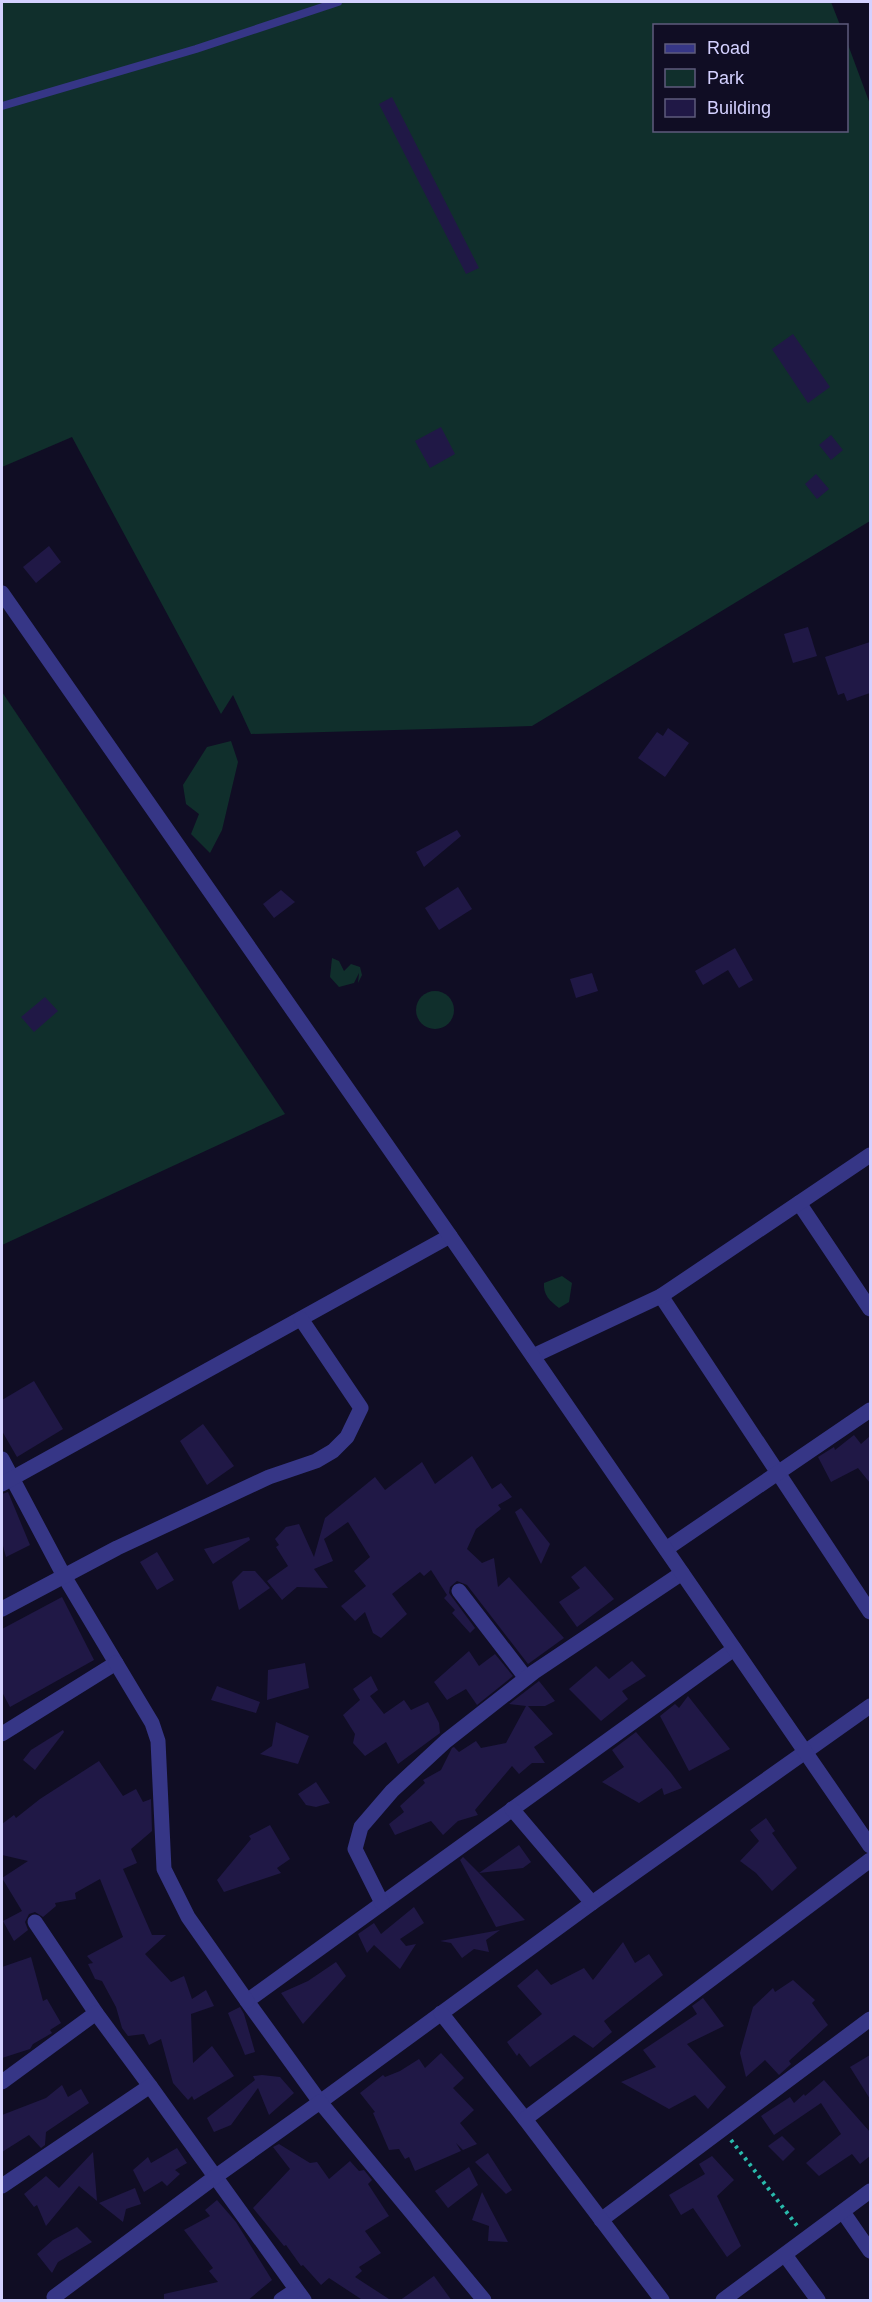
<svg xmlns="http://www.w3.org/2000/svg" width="872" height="2302" font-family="Helvetica,sans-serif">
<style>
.green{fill:#102f2c}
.building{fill:#201846}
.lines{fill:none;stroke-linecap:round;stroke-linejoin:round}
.path{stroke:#29bbac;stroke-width:4;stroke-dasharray:3 4.5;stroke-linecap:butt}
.service{stroke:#363686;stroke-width:8}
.minor{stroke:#363686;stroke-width:15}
.tertiary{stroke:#363686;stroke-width:15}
</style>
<rect width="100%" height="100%" fill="#100d24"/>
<g class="green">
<path d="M2 2H831L840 25 654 26V130H846L847 42 870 104V521L532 726 251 734 233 695 221 714 72 437 2 467Z"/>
<path d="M2 692 285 1114 2 1245Z"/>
<path d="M231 741 238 762 222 830 210 853 191 834 199 814 186 804 183 785 207 747Z"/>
<path d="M332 958 339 961 344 971 351 964 360 967 362 975 358 983 359 973 354 983 339 987 330 977Z"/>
<circle cx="435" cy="1010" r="19"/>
<path d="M562 1276 572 1283 569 1302 559 1308C550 1301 543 1295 544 1283Z"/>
</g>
<g class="building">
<path d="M392 97 479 268 466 274 379 104Z"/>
<path d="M793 334 830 387 808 403 772 349Z"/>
<path d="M441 427 455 454 430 468 415 441Z"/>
<path d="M831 435 843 450 831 460 819 445Z"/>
<path d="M816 474 829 489 817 499 805 484Z"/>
<path d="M49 546 61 562 36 583 23 567Z"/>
<path d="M808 627 817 656 793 663 784 634Z"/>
<path d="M870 642V693L847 701 844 693 838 695 825 657Z"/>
<path d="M668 728 689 743 665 777 638 758 657 732 663 736Z"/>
<path d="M457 830 461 836 424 867 416 852Z"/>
<path d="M458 887 472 909 439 930 425 908Z"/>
<path d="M281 890 295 902 274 918 263 904Z"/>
<path d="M735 948 753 980 739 988 728 970 703 985 695 971Z"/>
<path d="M592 973 598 991 576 998 570 979Z"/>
<path d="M45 997 58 1011 34 1032 21 1017Z"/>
<path d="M34 1381 63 1429 17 1457 2 1431V1400Z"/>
<path d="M203 1424 234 1466 207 1485 180 1441Z"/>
<path d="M854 1435 861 1444 870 1436V1483L858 1468 831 1482 818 1457 834 1447 835 1450Z"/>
<path d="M472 1456 492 1489 501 1483 512 1497 498 1505 501 1509 476 1529 467 1549 482 1563 494 1558 498 1587 509 1577 564 1638 528 1664 467 1585 457 1581 450 1587 449 1593 475 1628 470 1633 452 1613 455 1610 444 1598 447 1595 431 1570 424 1576 420 1572 392 1594 407 1614 381 1638 373 1633 365 1612 355 1621 341 1606 366 1586 354 1571 370 1557 348 1522 324 1539 333 1561 314 1569 328 1588 297 1587 282 1600 267 1581 288 1566 276 1547 279 1545 275 1539 286 1527 299 1524 314 1557 325 1518 375 1477 385 1490 422 1462 435 1484Z"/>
<path d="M8 1492 30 1545 6 1557 2 1542V1494Z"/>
<path d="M521 1508 550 1544 541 1564 515 1512Z"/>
<path d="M249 1537 250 1540 213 1564 204 1549Z"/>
<path d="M157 1552 174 1580 157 1590 140 1562Z"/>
<path d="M585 1566 614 1599 577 1627 559 1602 580 1588 571 1577Z"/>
<path d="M243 1571H255L270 1588 239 1610 232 1582Z"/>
<path d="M62 1597 94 1660 10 1707 2 1692V1629Z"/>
<path d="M469 1651 479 1666 495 1654 513 1676 477 1705 466 1689 447 1700 434 1682Z"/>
<path d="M632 1661 646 1676 622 1691 628 1699 601 1721 569 1689 596 1666 609 1679Z"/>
<path d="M305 1663 309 1688 267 1700 268 1670Z"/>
<path d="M371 1676 378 1690 370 1696 384 1714 404 1700 411 1710 428 1702 439 1723 440 1733 398 1764 386 1742 365 1756 353 1743 355 1734 343 1715 360 1700 353 1689Z"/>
<path d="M539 1681 555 1701 545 1706H528L553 1734 534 1747 545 1763H532L519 1774 512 1766 475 1810 478 1815 458 1821 443 1835 431 1821 395 1835 389 1824 404 1812 400 1806 425 1783 423 1780 441 1770 452 1748 454 1747 459 1752 476 1741 481 1748 506 1743 526 1706 509 1704Z"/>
<path d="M217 1686 260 1702 256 1713 211 1700Z"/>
<path d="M688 1696 730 1749 689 1771 660 1716 675 1704 679 1708Z"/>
<path d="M276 1722 309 1736 298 1764 260 1754 272 1746Z"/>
<path d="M63 1730 64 1732 35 1770 23 1760 31 1750Z"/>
<path d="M636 1732 671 1773 682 1788 664 1795 662 1788 639 1803 602 1782 624 1767 612 1750Z"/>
<path d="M99 1761 123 1796 136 1789 143 1802 151 1799 152 1831 131 1849 137 1863 123 1869 152 1935H166L145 1954 171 1982 184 1976 192 1999 206 1990 214 2006 191 2014 193 2063 212 2046 234 2076 194 2100 192 2096 188 2100 173 2083 161 2039 149 2045 144 2034 128 2036 122 2028 116 2007 102 1981 95 1979 88 1964 93 1963 87 1956 123 1937 100 1879 75 1893 76 1899 55 1903 56 1906 43 1917 35 1912 29 1914 25 1922 28 1930 14 1941 3 1921 22 1911 2 1878 28 1861 2 1855V1824L14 1815 16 1818 40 1799Z"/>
<path d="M316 1782 330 1803 316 1807 306 1805 298 1794Z"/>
<path d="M766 1818 775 1831 772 1833 797 1868 772 1891 756 1873 740 1861 759 1841 750 1830Z"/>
<path d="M270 1825 290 1859 277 1868 281 1873 224 1892 217 1880 251 1839 249 1836Z"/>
<path d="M519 1845 531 1862 523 1868 479 1873 525 1920 496 1927 460 1860 463 1857 479 1873Z"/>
<path d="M414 1907 424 1923 400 1939 406 1946 416 1944 400 1969 374 1945 367 1953 358 1934 374 1923 381 1934Z"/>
<path d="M500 1930 486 1940 489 1952 474 1949 462 1958 451 1943 440 1941Z"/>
<path d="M623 1942 635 1963 649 1954 663 1975 604 2021 612 2032 593 2048 574 2035 530 2067 519 2053 517 2056 507 2042 542 2014 517 1986 537 1969 551 1985 584 1968 593 1980Z"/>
<path d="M31 1957 43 2001 47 1999 61 2023 50 2030 52 2033 33 2044 30 2049 2 2058V1967Z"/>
<path d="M336 1962 346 1976 303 2024 281 1993 308 1981Z"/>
<path d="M793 1980 815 2000 812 2003 828 2025 789 2061 791 2064 779 2075 765 2060 746 2077 740 2053 753 2007 773 1988 775 1992Z"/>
<path d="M703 1998 724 2026 687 2044 726 2087 708 2109 695 2095 669 2109 621 2082 656 2067 643 2050 697 2014 692 2006Z"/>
<path d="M240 2007 244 2014 255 2052 245 2055 228 2013Z"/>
<path d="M441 2053 464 2078 453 2088 474 2110 460 2123 477 2144 463 2150 456 2143 461 2151 415 2171 409 2157 405 2159 399 2149 389 2150 373 2113 375 2112 360 2093 383 2075 385 2077 400 2071 419 2059 425 2068Z"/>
<path d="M870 2055V2099L850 2067Z"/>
<path d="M262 2075 280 2077 294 2093 269 2115 258 2088 231 2125 214 2132 207 2118 255 2080 253 2076Z"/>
<path d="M824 2080 870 2132V2156L860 2164 852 2154 819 2176 806 2163 841 2134 821 2103 774 2135 761 2116 790 2097 794 2103 804 2094 805 2096Z"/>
<path d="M62 2085 68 2097 81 2089 89 2103 46 2132 45 2145 41 2148 29 2135 2 2152V2115L46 2098Z"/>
<path d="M782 2136 795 2149 783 2161 768 2146Z"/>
<path d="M279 2144 310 2163 317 2162 329 2179 350 2161 359 2171 364 2170 372 2180 368 2184 389 2216 365 2231 381 2253 359 2267 362 2271 355 2277 392 2301H364L329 2278 321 2285 303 2265 301 2266 286 2245 284 2246 253 2208 290 2169 273 2147Z"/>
<path d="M177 2148 187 2163 175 2170 180 2174 167 2186 162 2181 144 2192 133 2170 148 2157 151 2163Z"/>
<path d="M93 2152 97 2201 79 2186 46 2226 37 2205 34 2207 24 2194 46 2176 59 2188Z"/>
<path d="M488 2153 512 2190 506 2194 475 2162Z"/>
<path d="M712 2156 734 2180 717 2196 741 2246 727 2257 693 2208 681 2215 669 2195 705 2174 699 2164Z"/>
<path d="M469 2167 478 2185 448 2208 435 2191Z"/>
<path d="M135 2188 141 2204 126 2209 123 2222 99 2203Z"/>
<path d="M482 2192 490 2208 508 2242 488 2241 489 2226 472 2220Z"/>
<path d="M217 2200 236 2222 272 2280 247 2301H164V2294L218 2282 209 2271 213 2268 184 2230 210 2216 205 2210Z"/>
<path d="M77 2227 92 2242 58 2262 52 2273 37 2254 53 2240Z"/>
<path d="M434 2276 452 2301H399Z"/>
</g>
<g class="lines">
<path class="path" d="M731 2140 798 2227"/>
<path class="service" d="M2 106 196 49 338 2"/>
<g class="minor">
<path d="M799 1203 870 1309"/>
<path d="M661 1296 870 1612"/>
<path d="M533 1356 661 1296 870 1155"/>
<path d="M2 1459 64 1576 116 1663 2 1734"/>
<path d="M2 1484 450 1236"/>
<path d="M666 1549 870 1410"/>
<path d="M459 1591 526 1678"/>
<path d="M2 1609 117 1548 269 1477 316 1461 333 1451 347 1437 361 1408 301 1319"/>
<path d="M734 1649 247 2001 320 2102 592 1903 870 1706"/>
<path d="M116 1663 152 1723 158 1741 164 1869 188 1917 247 2001"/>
<path d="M512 1809 592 1903"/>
<path d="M382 1903 355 1849 361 1827 392 1791 446 1741 534 1672 682 1573"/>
<path d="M35 1922 96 2013"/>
<path d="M441 2013 525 2119"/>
<path d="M2 2082 96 2013 150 2086"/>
<path d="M2 2186 150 2086 304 2300"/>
<path d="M843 2212 870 2251"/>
<path d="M601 2220 870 2019"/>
<path d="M785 2255 818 2300"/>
<path d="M54 2297 215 2177 320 2102 484 2300"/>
<path d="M281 2300 296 2290"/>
<path d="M662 2300 525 2119 870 1860"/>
</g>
<g class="tertiary">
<path d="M2 593 448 1233 870 1846"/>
<path d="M723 2300 870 2191"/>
</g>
</g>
<rect width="872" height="2302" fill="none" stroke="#d4d1ff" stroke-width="6"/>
<rect x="653" y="24" width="195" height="108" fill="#100d24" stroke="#5e5b7c" stroke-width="1.5"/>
<rect x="665" y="44" width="30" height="9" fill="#363686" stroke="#5e5b7c" stroke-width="1.5"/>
<text x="707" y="54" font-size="18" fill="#d4d1ff">Road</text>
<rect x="665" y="69" width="30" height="18" fill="#102f2c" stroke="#5e5b7c" stroke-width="1.5"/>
<text x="707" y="84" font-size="18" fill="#d4d1ff">Park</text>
<rect x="665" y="99" width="30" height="18" fill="#201846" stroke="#5e5b7c" stroke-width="1.5"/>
<text x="707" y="114" font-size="18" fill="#d4d1ff">Building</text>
</svg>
